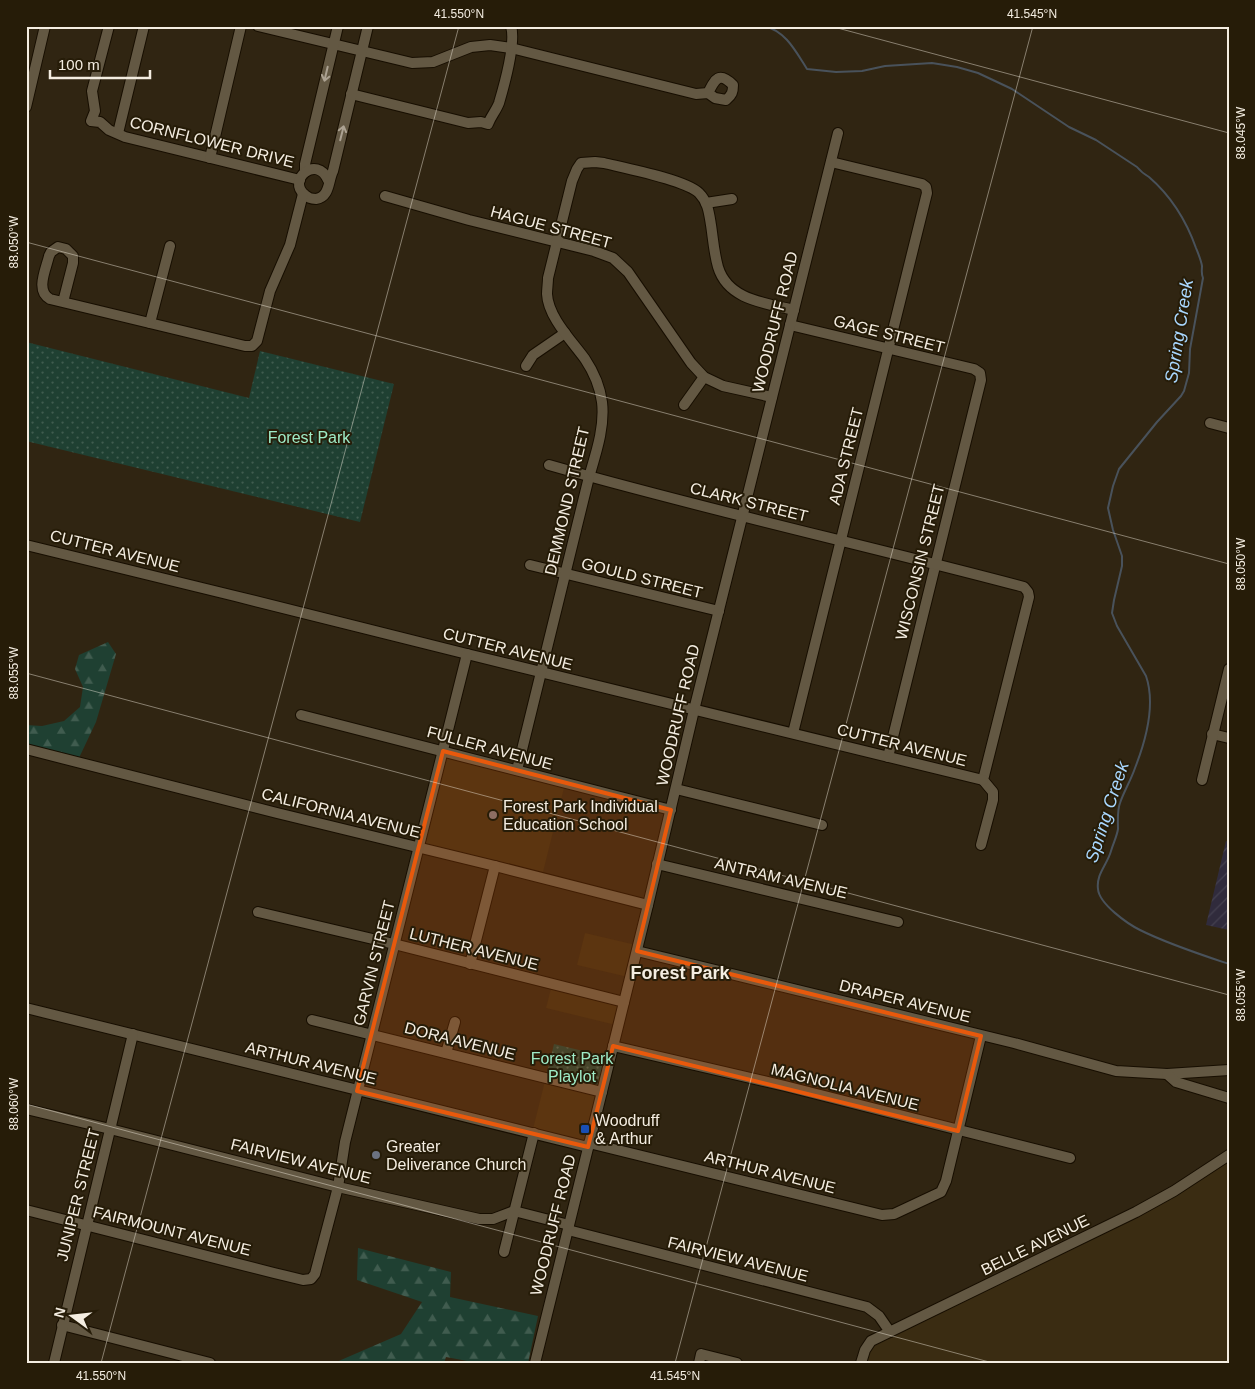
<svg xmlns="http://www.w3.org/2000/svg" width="1255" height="1389" font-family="Arial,sans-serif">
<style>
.built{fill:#3a2c12}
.industrial{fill:url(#industrial-furrows)}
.green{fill:url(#green-dots)}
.forest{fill:url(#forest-firs)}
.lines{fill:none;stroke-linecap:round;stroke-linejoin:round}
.stream{stroke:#49525b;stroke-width:2}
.minor-casing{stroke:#170e00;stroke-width:12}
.minor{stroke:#635843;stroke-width:10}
.oneway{stroke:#aca292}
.marked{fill:#e8590c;fill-opacity:0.2;stroke:#e8590c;stroke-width:4;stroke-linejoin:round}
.ticks{fill:none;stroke:#f4ede1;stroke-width:1;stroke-opacity:0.45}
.education-dot{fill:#8d6e63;stroke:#261c08;stroke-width:2}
.transit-dot{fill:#1a4fb4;stroke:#261c08;stroke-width:2}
.worship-dot{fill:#6b7280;stroke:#261c08;stroke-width:2}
.labels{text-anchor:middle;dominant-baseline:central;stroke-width:4;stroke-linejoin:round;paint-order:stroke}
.street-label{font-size:16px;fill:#f4ede1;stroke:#261c08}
.park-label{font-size:16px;fill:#9eebc7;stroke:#261c08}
.poi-label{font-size:16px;fill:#f4ede1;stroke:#261c08;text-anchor:start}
.water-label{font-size:18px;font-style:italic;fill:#a9d7fe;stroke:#261c08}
.neighbourhood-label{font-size:18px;font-weight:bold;fill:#f4ede1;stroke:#261c08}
.neatline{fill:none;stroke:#f4ede1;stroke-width:2}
.ticks-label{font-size:12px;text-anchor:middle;fill:#f4ede1}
</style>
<defs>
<pattern id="industrial-furrows" width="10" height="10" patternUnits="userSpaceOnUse" patternTransform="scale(1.25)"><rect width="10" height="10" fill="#302b3c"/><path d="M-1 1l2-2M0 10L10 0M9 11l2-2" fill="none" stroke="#44404f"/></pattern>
<pattern id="green-dots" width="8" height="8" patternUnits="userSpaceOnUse" patternTransform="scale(1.25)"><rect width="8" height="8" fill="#1f4032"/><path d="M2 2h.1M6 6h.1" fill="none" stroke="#405c4f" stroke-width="1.8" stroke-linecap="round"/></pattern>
<pattern id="forest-firs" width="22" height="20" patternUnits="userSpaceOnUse" patternTransform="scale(1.25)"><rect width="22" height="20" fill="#1f4032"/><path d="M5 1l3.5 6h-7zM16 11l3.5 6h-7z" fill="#405c4f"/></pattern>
</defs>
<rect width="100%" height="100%" fill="#302512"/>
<g class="built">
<path d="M444 752 565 784 542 876 420 846Z"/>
<path d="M585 933 636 945 628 977 577 965Z"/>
<path d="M553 981 623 998 616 1025 546 1008Z"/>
<path d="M545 1081 599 1093 586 1143 533 1129Z"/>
<path d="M1229 1161V1363H863L873 1343 1173 1195Z"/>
</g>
<path class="industrial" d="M1226 841 1229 842V930L1206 925Z"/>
<g class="green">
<path d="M26 342 249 398 260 351 394 384 360 522 26 441Z"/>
<path d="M554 1044 608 1057 599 1093 545 1081Z"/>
</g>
<g class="forest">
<path d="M108 642 116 654 96 722 78 760 26 747V725L42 726 64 721 80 707 83 687 75 669 79 655Z"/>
<path d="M358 1248 451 1272 450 1297 538 1316 528 1363H478L446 1357 444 1363H334L401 1334 422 1302 357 1280Z"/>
</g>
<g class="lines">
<path class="stream" d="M764 26C786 31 796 52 807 69L836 72 862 71 885 66 932 63 957 67 978 73 1012 89 1069 127 1096 140 1137 167C1141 172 1144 174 1149 177 1171 196 1186 220 1196 248 1198 253 1201 260 1202 266 1202 271 1201 273 1203 278L1190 349 1189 373 1184 391 1181 396 1157 422 1119 469 1113 486 1108 508 1113 530 1122 556V566L1114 600 1112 613 1117 626 1146 676C1156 705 1146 740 1135 768 1131 780 1124 791 1120 803 1117 811 1118 821 1118 829 1117 836 1113 844 1111 851 1107 865 1096 874 1098 889 1099 904 1128 924 1140 930 1168 944 1199 954 1229 964"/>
<g class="minor-casing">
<g id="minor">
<path d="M109 26 92 91 95 111 91 121 100 122 109 130 125 137 300 180"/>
<path d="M258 26 412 63 433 62 471 47 490 45 511 48 696 94 708 93C715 79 719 71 733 85 733 92 732 95 726 100L715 98 708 93"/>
<path d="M351 94 468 123 481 122 488 124C491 116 496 111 499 103 504 86 516 43 511 26"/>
<path d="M26 107 45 26"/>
<path d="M118 133 144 26"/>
<path d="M210 158 241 26"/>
<path d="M305 172V164L338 26"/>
<path d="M328 180C317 154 286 180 305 195 308 198 312 199 316 199 330 197 328 181 333 171L368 26"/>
<path d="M385 196 469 220 594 251 613 258 628 272 691 363 704 377 723 386 772 397"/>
<path d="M706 203 732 199"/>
<path d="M63 302 73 263V256L66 249 58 247 51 252 49 256C46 269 35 291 50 299L245 346H252L257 341 270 291 290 245 303 194"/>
<path d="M150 323 170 246"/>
<path d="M790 325 974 369 980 373 981 380 888 757"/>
<path d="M526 366 533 355 565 333"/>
<path d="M684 405 704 377"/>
<path d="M1210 423 1229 428"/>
<path d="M549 465C706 510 866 545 1024 587L1028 592 1029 597 983 780 993 792V800L981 845"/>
<path d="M26 545 235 596 467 654 983 780"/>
<path d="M530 565 719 611"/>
<path d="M301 715 671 810"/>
<path d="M793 733 927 193 926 187 922 184 831 162"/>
<path d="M1212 734 1229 738"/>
<path d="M26 749 277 813 495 866 648 905"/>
<path d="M517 770 589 477C596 453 605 427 602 402 600 387 593 371 585 359 572 341 548 317 547 294 547 289 548 283 548 278L572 181 577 169 581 163 595 162 604 163C625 168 686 180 699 193 708 202 709 213 711 225 713 238 714 253 718 267 728 300 765 303 794 310"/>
<path d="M1202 780 1229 669"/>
<path d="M676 789 822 825"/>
<path d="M657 864 898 922"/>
<path d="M258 912 394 944 624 1002"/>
<path d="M637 951 1014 1043 1116 1071 1167 1074 1229 1070"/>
<path d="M470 964 495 866"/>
<path d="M26 1008 588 1147"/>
<path d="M312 1020 602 1092"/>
<path d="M613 1046 785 1086 1070 1158"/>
<path d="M446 1053 455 1022"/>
<path d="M1167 1074 1176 1082 1229 1098"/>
<path d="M26 1109 110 1129 338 1187 479 1219H493L514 1211 569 1225"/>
<path d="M589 1143 882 1215 894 1214 941 1192 946 1181 981 1036"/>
<path d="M26 1210 274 1273 303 1280 311 1279 315 1274 338 1187 345 1142 467 654"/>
<path d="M568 1230 867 1307 879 1316 890 1332"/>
<path d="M504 1252 534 1133"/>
<path d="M62 1325 210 1363"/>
<path d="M54 1363 133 1034"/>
<path d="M535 1363 648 905 694 710 838 133"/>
<path d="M699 1363 701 1354 737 1363"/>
<path d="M861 1363 865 1350 871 1341 1136 1212 1174 1191 1229 1155"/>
</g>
</g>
<use href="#minor" class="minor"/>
</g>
<defs><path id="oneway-shaft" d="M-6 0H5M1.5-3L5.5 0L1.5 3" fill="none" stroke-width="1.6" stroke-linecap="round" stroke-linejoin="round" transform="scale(1.25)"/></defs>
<g class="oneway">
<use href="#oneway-shaft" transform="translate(326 74) rotate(103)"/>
<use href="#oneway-shaft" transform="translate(342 133) rotate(-76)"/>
</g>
<path class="marked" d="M443 751 671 810 637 951 981 1036 958 1131 613 1046 588 1147 357 1091Z"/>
<path class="ticks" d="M830 26 1229 133M26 242 1229 564M26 673 1229 995M26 1104 993 1363M101 1363 459 26M675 1363 1033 26"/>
<circle class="education-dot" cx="493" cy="815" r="5"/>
<rect class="transit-dot" x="580" y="1124" width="10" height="10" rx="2.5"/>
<circle class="worship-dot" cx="376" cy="1155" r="5"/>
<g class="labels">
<g class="street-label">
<text transform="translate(212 142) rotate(14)">CORNFLOWER DRIVE</text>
<text transform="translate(551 227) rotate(15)">HAGUE STREET</text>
<text transform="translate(775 322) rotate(-76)">WOODRUFF ROAD</text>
<text transform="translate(889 334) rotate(14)">GAGE STREET</text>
<text transform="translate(846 456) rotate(-76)">ADA STREET</text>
<text transform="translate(567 501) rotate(-77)">DEMMOND STREET</text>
<text transform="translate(749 502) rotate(14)">CLARK STREET</text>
<text transform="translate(115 551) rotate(14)">CUTTER AVENUE</text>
<text transform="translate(920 562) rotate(-76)">WISCONSIN STREET</text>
<text transform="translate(642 578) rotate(14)">GOULD STREET</text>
<text transform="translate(508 649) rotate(14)">CUTTER AVENUE</text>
<text transform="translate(678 715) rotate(-77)">WOODRUFF ROAD</text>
<text transform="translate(902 745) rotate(14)">CUTTER AVENUE</text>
<text transform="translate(490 748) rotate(15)">FULLER AVENUE</text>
<text transform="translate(341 813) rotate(14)">CALIFORNIA AVENUE</text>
<text transform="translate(781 878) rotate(13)">ANTRAM AVENUE</text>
<text transform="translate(474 949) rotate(14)">LUTHER AVENUE</text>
<text transform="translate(374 963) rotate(-76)">GARVIN STREET</text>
<text transform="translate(905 1001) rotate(14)">DRAPER AVENUE</text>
<text transform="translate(460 1041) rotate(14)">DORA AVENUE</text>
<text transform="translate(311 1063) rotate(14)">ARTHUR AVENUE</text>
<text transform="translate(845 1087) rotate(14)">MAGNOLIA AVENUE</text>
<text transform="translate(301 1161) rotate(14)">FAIRVIEW AVENUE</text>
<text transform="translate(770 1172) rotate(14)">ARTHUR AVENUE</text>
<text transform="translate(78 1195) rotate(-76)">JUNIPER STREET</text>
<text transform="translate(553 1225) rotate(-76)">WOODRUFF ROAD</text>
<text transform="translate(172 1231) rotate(14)">FAIRMOUNT AVENUE</text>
<text transform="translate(1035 1245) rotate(-26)">BELLE AVENUE</text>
<text transform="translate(738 1259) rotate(14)">FAIRVIEW AVENUE</text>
</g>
<g class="park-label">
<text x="309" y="437">Forest Park</text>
<text x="572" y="1058">Forest Park<tspan x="572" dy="18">Playlot</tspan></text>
</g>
<g class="poi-label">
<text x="503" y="806">Forest Park Individual<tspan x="503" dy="18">Education School</tspan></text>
<text x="595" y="1120">Woodruff<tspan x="595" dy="18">&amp; Arthur</tspan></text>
<text x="386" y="1146">Greater<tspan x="386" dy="18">Deliverance Church</tspan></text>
</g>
<g class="water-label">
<text transform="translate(1179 331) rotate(-81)">Spring Creek</text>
<text transform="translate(1107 812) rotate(-72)">Spring Creek</text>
</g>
<g class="neighbourhood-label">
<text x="680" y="973">Forest Park</text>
</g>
</g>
<rect width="1255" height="1389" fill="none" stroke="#261c08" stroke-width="55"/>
<g transform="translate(72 1316) rotate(285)" stroke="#261c08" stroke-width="4" paint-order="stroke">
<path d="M0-4L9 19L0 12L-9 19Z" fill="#f4ede1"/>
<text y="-8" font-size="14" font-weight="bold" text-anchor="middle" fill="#f4ede1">N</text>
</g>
<path d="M50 70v8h100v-8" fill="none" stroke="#f4ede1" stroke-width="2.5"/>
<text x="58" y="70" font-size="15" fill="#f4ede1" stroke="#261c08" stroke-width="4" paint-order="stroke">100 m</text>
<rect x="28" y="28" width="1200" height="1334" class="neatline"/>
<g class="ticks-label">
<text x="459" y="18">41.550°N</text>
<text x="1032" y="18">41.545°N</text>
<text transform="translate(1241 133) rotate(-90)" y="4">88.045°W</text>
<text transform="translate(14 242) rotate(-90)" y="4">88.050°W</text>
<text transform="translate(1241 564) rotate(-90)" y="4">88.050°W</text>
<text transform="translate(14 673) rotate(-90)" y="4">88.055°W</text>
<text transform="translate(1241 995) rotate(-90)" y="4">88.055°W</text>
<text transform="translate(14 1104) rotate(-90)" y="4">88.060°W</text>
<text x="101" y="1380">41.550°N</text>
<text x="675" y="1380">41.545°N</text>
</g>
</svg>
